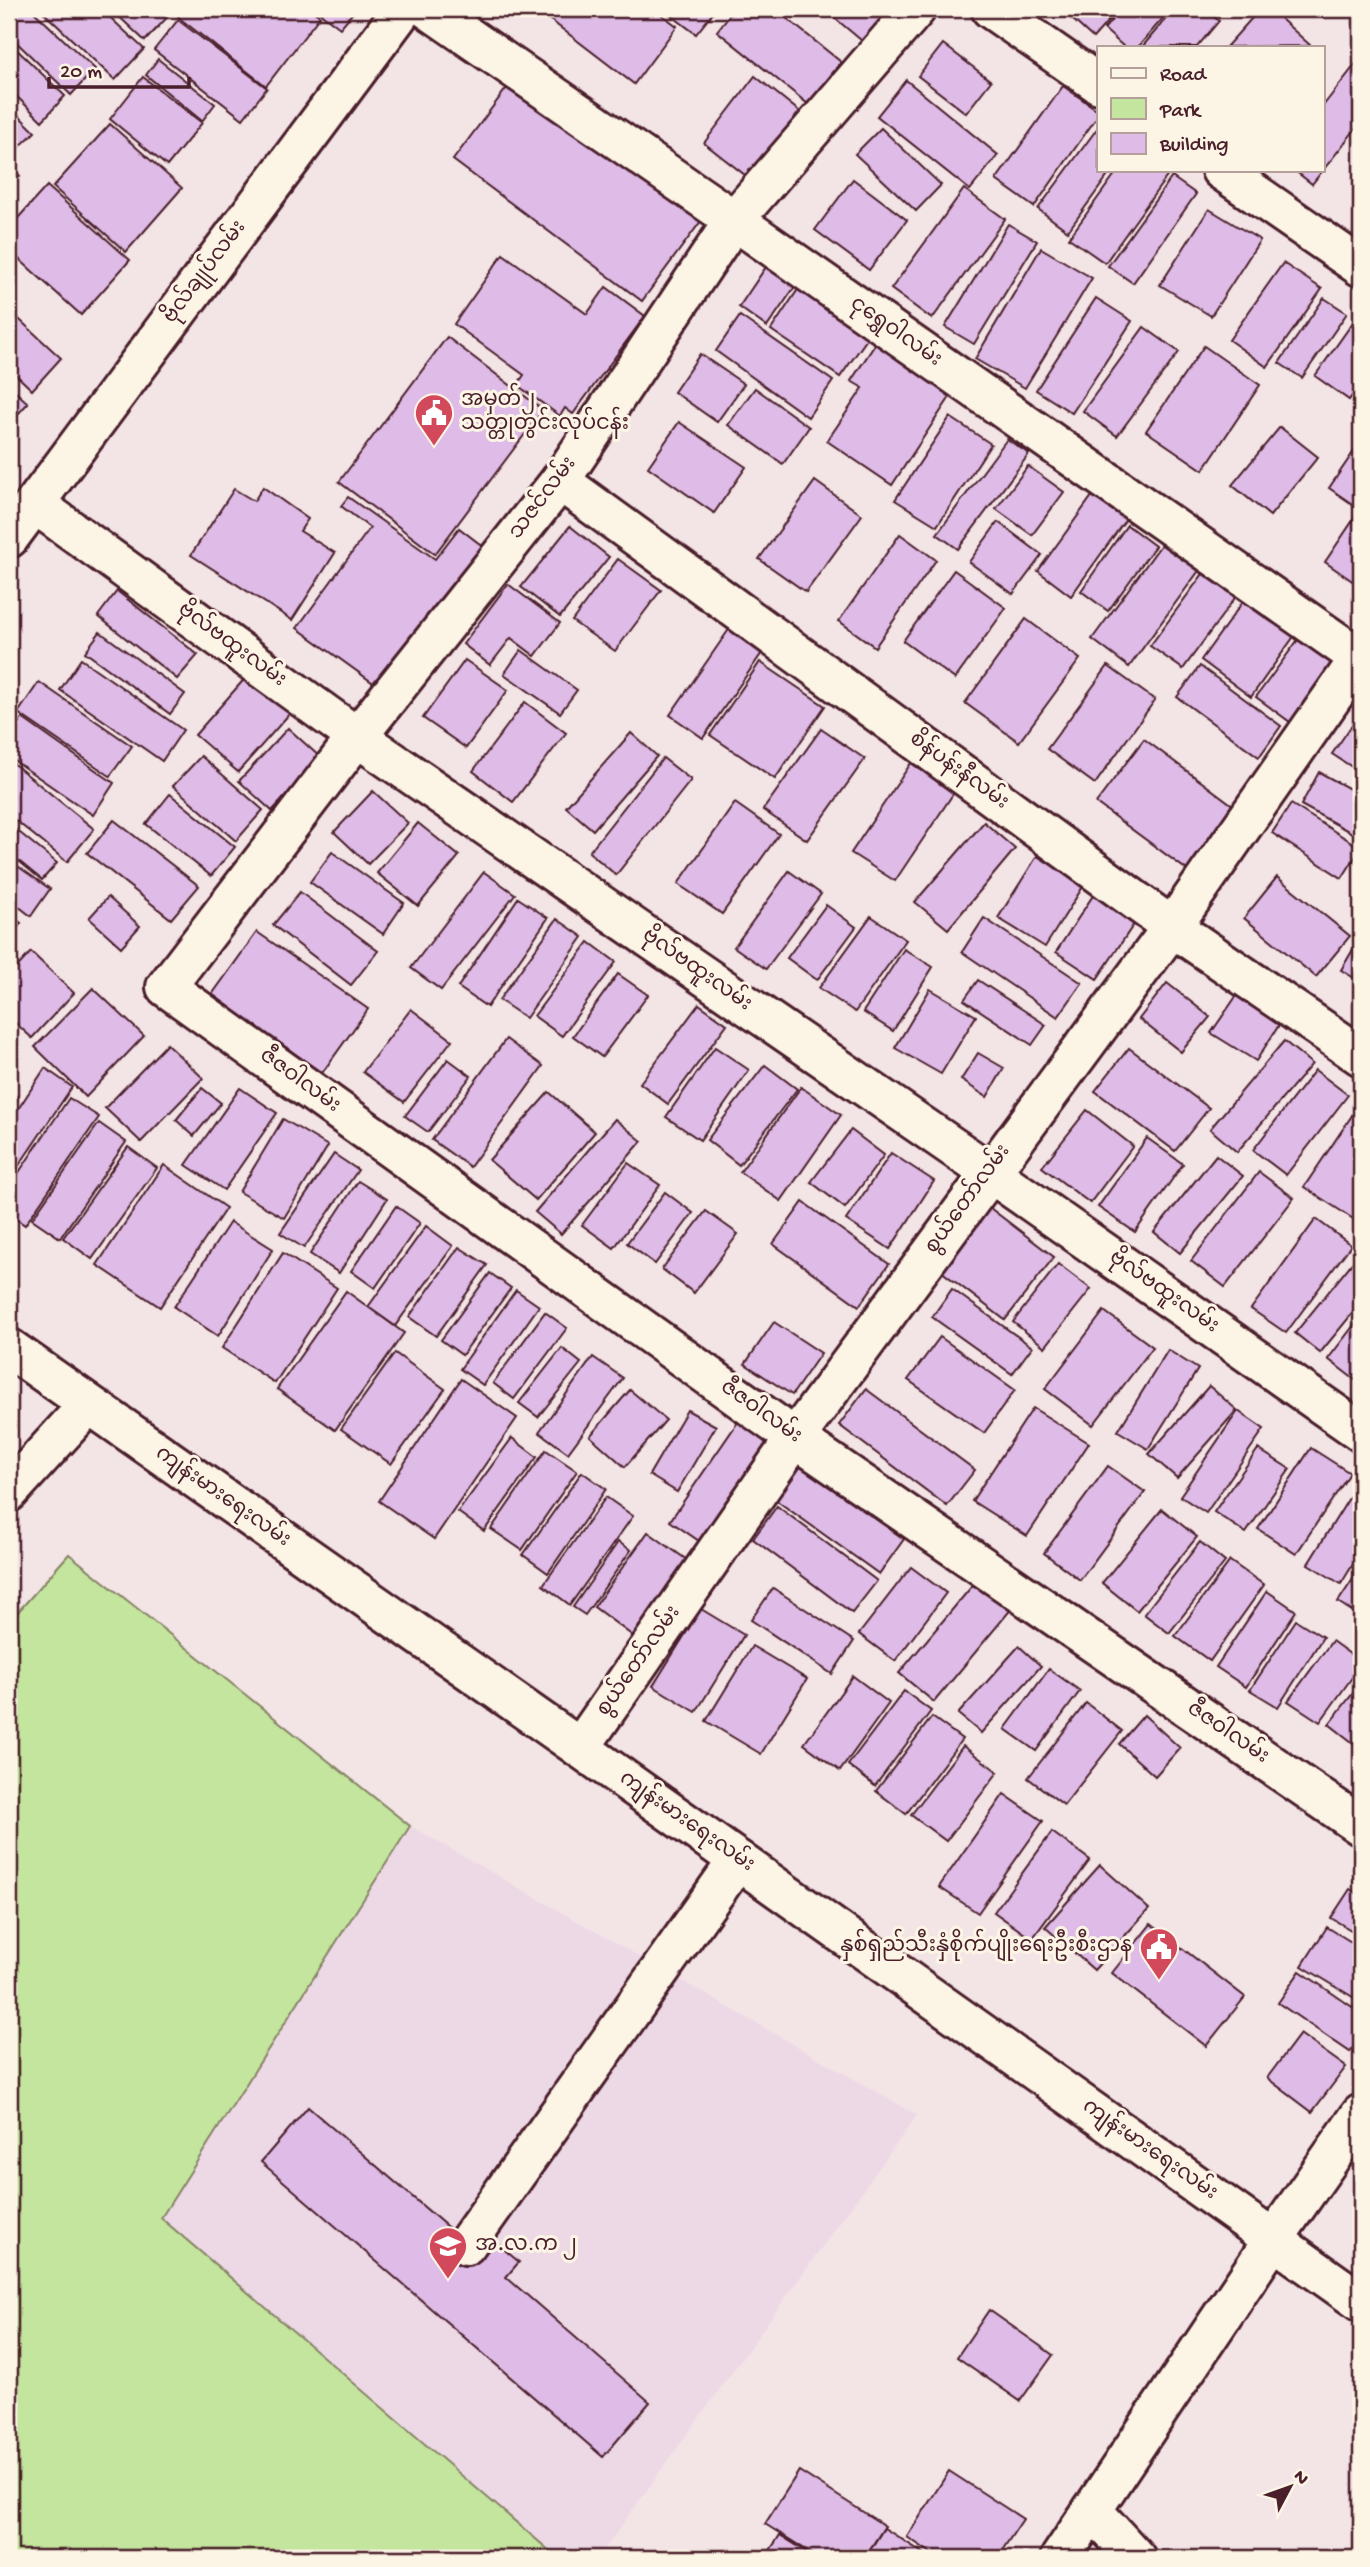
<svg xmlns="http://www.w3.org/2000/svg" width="1370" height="2567" font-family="'Gochi Hand','Noto Sans Myanmar',sans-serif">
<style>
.built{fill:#edd8e6}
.green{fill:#c3e59e;stroke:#868264;stroke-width:2}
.building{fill:#debce7;stroke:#4a1f2b;stroke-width:2}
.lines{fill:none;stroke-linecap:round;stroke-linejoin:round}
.minor-casing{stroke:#4a1f2b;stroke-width:44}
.minor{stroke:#fcf5e5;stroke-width:38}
.labels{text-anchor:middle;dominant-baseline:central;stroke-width:6;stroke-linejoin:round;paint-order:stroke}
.street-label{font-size:21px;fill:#4a1f2b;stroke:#fcf5e5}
.poi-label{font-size:21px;fill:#4a1f2b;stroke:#fcf5e5;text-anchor:start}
</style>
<rect width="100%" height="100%" fill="#f3e4e6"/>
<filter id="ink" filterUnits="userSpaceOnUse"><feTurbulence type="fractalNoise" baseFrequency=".0143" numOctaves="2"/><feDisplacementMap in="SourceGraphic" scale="14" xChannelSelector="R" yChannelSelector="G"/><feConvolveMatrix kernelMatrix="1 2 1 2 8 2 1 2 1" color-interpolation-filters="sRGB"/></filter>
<g filter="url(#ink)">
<path class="built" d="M410 1826 917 2115 598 2558H558L161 2218Z"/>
<path class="green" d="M69 1554 410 1826 161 2218 558 2558H9V1622Z"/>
<g class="building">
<path d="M19 9H31L95 69 71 95 9 35V20Z"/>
<path d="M49 9H101L144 49 115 80 44 13Z"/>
<path d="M111 9H175L145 41Z"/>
<path d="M184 9H310L320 16 266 86 178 17Z"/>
<path d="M315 9H356L340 28Z"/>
<path d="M536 9H654L677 26 634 84Z"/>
<path d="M663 9H716L696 34Z"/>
<path d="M734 9H775L841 62 808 104 717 31Z"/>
<path d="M824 9H898L874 51Z"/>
<path d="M1061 9H1116L1118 10 1093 38Z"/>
<path d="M1121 9H1171L1138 47H1124L1104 29Z"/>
<path d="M1174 9H1204L1219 21 1197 47H1142Z"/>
<path d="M1260 9H1270L1311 46 1226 47Z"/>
<path d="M178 20 267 88 243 119 154 50Z"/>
<path d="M9 42 65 96 42 121 9 89Z"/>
<path d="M943 44 991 81 966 113 918 76Z"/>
<path d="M158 59 215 104 202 121 146 75Z"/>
<path d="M1358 61 1361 64V122L1312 184 1294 170H1323V106Z"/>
<path d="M755 76 805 116 754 182 704 143Z"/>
<path d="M143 77 202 123 167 166 110 119Z"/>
<path d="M906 80 998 155 970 190 877 116Z"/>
<path d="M512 81 701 221 642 301 453 160Z"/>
<path d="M1063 86 1099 111V114L1034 207 996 180Z"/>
<path d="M9 106 35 132 12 154 9 150Z"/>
<path d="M110 124 182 188 126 252 53 187Z"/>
<path d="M1099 126V170H1112L1068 231 1038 209Z"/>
<path d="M881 128 941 185 916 211 855 154Z"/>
<path d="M9 164 20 176 9 186Z"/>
<path d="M1118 170H1161L1168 175 1105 263 1069 238Z"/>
<path d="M1172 177 1196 194 1133 283 1108 266Z"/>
<path d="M853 179 907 220 869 270 815 230Z"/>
<path d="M47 186 130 260 81 315 9 250V228Z"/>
<path d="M964 189 1005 219 932 319 891 289Z"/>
<path d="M1209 209 1260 240 1211 316 1160 285Z"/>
<path d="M1008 224 1037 241 974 344 945 327Z"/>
<path d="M1041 248 1092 278 1025 388 975 359Z"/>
<path d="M503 254 587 314 606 287 645 316 573 414 565 408 560 416 517 385 524 375 454 324Z"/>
<path d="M772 258 801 278 767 327 739 307Z"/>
<path d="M1283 263 1322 289 1267 367 1229 340Z"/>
<path d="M799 288 869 336 840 377 771 330Z"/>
<path d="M1096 298 1132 321 1072 413 1036 390Z"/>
<path d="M1324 298 1347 313 1302 378 1279 363Z"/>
<path d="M9 310 61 358 32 390 9 368Z"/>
<path d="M1361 311V383L1349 400 1315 376Z"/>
<path d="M740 316 833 381 808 417 716 351Z"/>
<path d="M1144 327 1179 352 1117 436 1083 411Z"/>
<path d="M447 337 543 410 435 554 339 482Z"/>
<path d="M876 343 952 394 892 485 827 441 863 388 851 381Z"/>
<path d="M1204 346 1260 385 1203 470 1146 431Z"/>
<path d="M700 354 744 384 717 422 674 392Z"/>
<path d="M9 386 28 403 9 424Z"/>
<path d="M755 388 809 427 783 464 728 425Z"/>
<path d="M950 417 991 444 937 526 895 500Z"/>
<path d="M679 422 746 467 714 513 648 467Z"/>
<path d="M1280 427 1318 457 1270 516 1232 485Z"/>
<path d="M1007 439 1029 454 958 549 937 534Z"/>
<path d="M1361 441V510L1329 488Z"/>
<path d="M1028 466 1064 492 1032 535 996 509Z"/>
<path d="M815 481 862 515 806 592 759 559Z"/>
<path d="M1100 485 1133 509 1071 596 1038 571Z"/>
<path d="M263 487 308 519 300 531 335 553 292 620 191 555 234 489 254 501Z"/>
<path d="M348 497 435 559 459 528 485 548 383 690 297 628 370 528 341 506Z"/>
<path d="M1358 513 1361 515V587L1325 562Z"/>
<path d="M998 522 1042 555 1013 594 969 562Z"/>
<path d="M1127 525 1155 546 1108 611 1081 591Z"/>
<path d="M570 526 609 557 560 617 521 587Z"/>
<path d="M900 534 936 560 875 647 839 621Z"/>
<path d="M1166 538 1203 565 1129 667 1092 639Z"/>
<path d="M618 559 661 590 615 651 572 621Z"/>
<path d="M1208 567 1240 591 1183 669 1150 646Z"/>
<path d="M954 570 1006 608 955 679 903 641Z"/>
<path d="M508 584 560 623 535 656 511 638 490 665 463 644Z"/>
<path d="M1252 589 1302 625 1251 697 1201 660Z"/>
<path d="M117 591 198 655 177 679 98 616Z"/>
<path d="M1026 619 1080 659 1019 742 965 703Z"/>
<path d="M732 625 766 647 703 738 670 715Z"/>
<path d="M100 632 185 694 170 714 85 652Z"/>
<path d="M1303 633 1347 665 1301 730 1256 697Z"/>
<path d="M521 650 577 690 560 713 504 674Z"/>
<path d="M81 659 183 730 162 761 60 690Z"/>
<path d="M465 660 508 690 466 748 423 718Z"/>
<path d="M760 662 825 706 775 779 710 735Z"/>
<path d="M1108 666 1155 700 1095 784 1047 749Z"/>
<path d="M1200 666 1281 726 1259 757 1177 697Z"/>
<path d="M248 675 291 712 238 772 195 735Z"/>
<path d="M39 682 132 746 110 776 18 713Z"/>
<path d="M525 702 566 733 513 802 473 771Z"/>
<path d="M1361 712V773L1332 754Z"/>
<path d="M22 718 114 783 93 815 9 757V738Z"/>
<path d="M288 728 321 758 272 811 239 781Z"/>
<path d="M821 729 865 759 807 840 763 810Z"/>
<path d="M631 733 657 756 593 830 566 807Z"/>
<path d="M1144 739 1250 818 1202 881 1096 803Z"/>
<path d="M201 756 263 810 236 841 173 786Z"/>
<path d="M663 758 691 780 616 875 589 852Z"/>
<path d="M9 760 94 829 67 862 9 815Z"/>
<path d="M911 763 955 791 895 881 851 853Z"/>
<path d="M1319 772 1361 795V838L1301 805Z"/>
<path d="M373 791 408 823 368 864 334 832Z"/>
<path d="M170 794 235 847 211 876 146 824Z"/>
<path d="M735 803 779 834 722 914 678 884Z"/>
<path d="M1291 804 1361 848 1342 878 1272 833Z"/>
<path d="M114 820 199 886 171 919 87 853Z"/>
<path d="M984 822 1015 849 948 929 915 902Z"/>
<path d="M418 823 459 856 418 906 377 873Z"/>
<path d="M9 824 57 863 42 880 9 853Z"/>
<path d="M332 852 404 903 383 934 310 882Z"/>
<path d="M1037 856 1084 885 1045 947 998 918Z"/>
<path d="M9 860 50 889 31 916 9 899Z"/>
<path d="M789 871 821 894 766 969 734 947Z"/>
<path d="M484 872 515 894 441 990 411 968Z"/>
<path d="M1277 877 1350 936 1316 977 1244 918Z"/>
<path d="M1096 891 1138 918 1097 979 1056 952Z"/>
<path d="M300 892 378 951 351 985 273 925Z"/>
<path d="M108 897 140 926 121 947 89 918Z"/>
<path d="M518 898 548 918 487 1007 458 987Z"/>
<path d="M826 905 856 927 817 980 787 958Z"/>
<path d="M9 914 21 923 9 940Z"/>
<path d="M871 916 906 940 855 1012 819 988Z"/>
<path d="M984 918 1082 983 1058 1017 962 952Z"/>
<path d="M557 919 583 937 526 1018 499 1000Z"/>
<path d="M257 932 368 1009 322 1073 211 996Z"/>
<path d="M1361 936V982L1341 970Z"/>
<path d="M589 942 616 962 562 1036 534 1016Z"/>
<path d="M904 949 933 967 893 1031 863 1012Z"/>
<path d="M31 952 74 993 32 1038 9 1017V976Z"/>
<path d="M618 974 648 995 602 1057 573 1036Z"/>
<path d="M978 980 1046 1025 1032 1045 964 1000Z"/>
<path d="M1167 983 1210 1017 1181 1052 1139 1019Z"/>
<path d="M93 988 144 1036 86 1097 35 1047Z"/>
<path d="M930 989 976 1016 941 1074 895 1048Z"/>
<path d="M1237 995 1281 1022 1256 1061 1211 1033Z"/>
<path d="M699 1004 727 1024 668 1104 640 1083Z"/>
<path d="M411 1009 452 1040 404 1102 363 1072Z"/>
<path d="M506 1039 543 1066 470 1167 432 1140Z"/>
<path d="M1284 1041 1312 1064 1237 1152 1210 1129Z"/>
<path d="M167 1044 203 1078 141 1142 105 1108Z"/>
<path d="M715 1047 749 1070 700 1140 666 1117Z"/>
<path d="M1129 1048 1209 1108 1175 1151 1095 1091Z"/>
<path d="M978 1053 1004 1068 987 1097 961 1080Z"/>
<path d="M448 1059 471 1076 428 1132 405 1116Z"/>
<path d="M765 1065 797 1089 739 1165 707 1140Z"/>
<path d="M45 1068 72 1087 9 1180V1123Z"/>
<path d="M1315 1070 1348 1095 1286 1175 1253 1150Z"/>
<path d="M801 1087 841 1115 781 1201 740 1172Z"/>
<path d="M202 1088 221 1103 194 1136 176 1120Z"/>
<path d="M240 1088 277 1113 224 1190 186 1165Z"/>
<path d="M9 1091 18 1097 9 1110Z"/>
<path d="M549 1092 595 1132 536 1200 489 1160Z"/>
<path d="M69 1098 99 1117 25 1225 9 1214V1187Z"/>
<path d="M1361 1102V1224L1304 1187Z"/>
<path d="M1087 1110 1133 1146 1090 1203 1042 1167Z"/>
<path d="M283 1119 328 1146 284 1218 239 1192Z"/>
<path d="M615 1119 642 1141 561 1234 535 1212Z"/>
<path d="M99 1123 126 1142 60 1238 32 1219Z"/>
<path d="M851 1130 884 1155 845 1208 811 1182Z"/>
<path d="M1147 1138 1183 1164 1135 1232 1098 1207Z"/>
<path d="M128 1147 157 1168 92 1259 63 1238Z"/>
<path d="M891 1153 934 1181 890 1249 846 1220Z"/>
<path d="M334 1154 358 1170 304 1248 280 1233Z"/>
<path d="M1216 1155 1243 1176 1180 1253 1154 1232Z"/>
<path d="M628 1163 660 1185 614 1248 582 1225Z"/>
<path d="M164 1165 226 1208 160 1307 97 1265Z"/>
<path d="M1259 1172 1294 1198 1225 1287 1191 1261Z"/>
<path d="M358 1181 387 1199 339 1273 310 1254Z"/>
<path d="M665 1192 693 1213 655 1264 627 1243Z"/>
<path d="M803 1202 889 1264 859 1306 773 1244Z"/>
<path d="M396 1206 420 1223 375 1288 351 1271Z"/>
<path d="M990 1208 1054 1257 1005 1320 941 1271Z"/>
<path d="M706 1211 738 1234 694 1293 662 1269Z"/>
<path d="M1316 1219 1351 1245 1286 1333 1251 1309Z"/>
<path d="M230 1222 273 1249 218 1336 174 1307Z"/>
<path d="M426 1226 453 1246 395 1326 368 1307Z"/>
<path d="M459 1247 487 1265 436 1336 409 1317Z"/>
<path d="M283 1253 337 1288 275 1383 222 1348Z"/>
<path d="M1356 1258 1361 1262V1303L1320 1353 1295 1333Z"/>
<path d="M1058 1264 1091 1289 1045 1347 1013 1322Z"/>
<path d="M490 1273 511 1288 462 1355 441 1340Z"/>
<path d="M952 1289 1032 1347 1012 1374 932 1317Z"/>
<path d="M516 1290 539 1306 483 1385 460 1369Z"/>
<path d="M346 1291 404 1333 335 1430 277 1389Z"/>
<path d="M1104 1311 1153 1347 1093 1425 1045 1389Z"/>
<path d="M545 1312 567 1328 514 1399 493 1383Z"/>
<path d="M1361 1316V1373L1355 1380 1328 1359Z"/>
<path d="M774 1322 821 1353 792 1395 745 1364Z"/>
<path d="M940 1337 1015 1390 984 1433 908 1380Z"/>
<path d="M562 1348 581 1363 538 1417 519 1403Z"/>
<path d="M1168 1350 1198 1369 1148 1449 1118 1431Z"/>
<path d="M395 1353 445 1389 391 1464 341 1429Z"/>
<path d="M593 1357 623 1378 568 1453 539 1432Z"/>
<path d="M461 1379 517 1418 434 1539 379 1501Z"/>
<path d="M1209 1386 1237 1410 1177 1478 1149 1454Z"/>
<path d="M866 1389 975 1470 947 1506 839 1425Z"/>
<path d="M630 1390 666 1420 625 1467 590 1436Z"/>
<path d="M1033 1408 1089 1443 1027 1536 972 1501Z"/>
<path d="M687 1410 716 1426 677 1492 649 1475Z"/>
<path d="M1238 1411 1264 1429 1206 1513 1180 1496Z"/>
<path d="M740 1419 775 1443 705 1545 670 1521Z"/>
<path d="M512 1438 537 1457 484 1531 458 1512Z"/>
<path d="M1311 1448 1350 1473 1296 1554 1258 1529Z"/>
<path d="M1258 1449 1290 1469 1246 1533 1214 1512Z"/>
<path d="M546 1450 577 1471 522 1550 491 1529Z"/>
<path d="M797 1464 904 1539 879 1574 773 1498Z"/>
<path d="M1108 1466 1145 1492 1080 1580 1044 1553Z"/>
<path d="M582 1472 606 1489 548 1573 523 1555Z"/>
<path d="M1354 1490 1361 1495V1551L1341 1584 1308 1564Z"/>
<path d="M606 1497 633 1516 570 1605 543 1585Z"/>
<path d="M777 1506 877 1581 852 1613 753 1539Z"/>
<path d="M1162 1509 1197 1537 1137 1611 1102 1583Z"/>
<path d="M648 1532 687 1560 633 1636 594 1607Z"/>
<path d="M618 1542 631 1550 585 1615 573 1607Z"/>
<path d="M1200 1542 1225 1562 1169 1633 1144 1614Z"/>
<path d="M1230 1561 1264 1585 1210 1661 1175 1636Z"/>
<path d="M911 1567 946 1593 895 1661 859 1634Z"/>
<path d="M1361 1567V1617L1338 1602Z"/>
<path d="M978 1579 1013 1607 934 1702 899 1673Z"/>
<path d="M773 1588 854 1641 832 1674 751 1620Z"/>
<path d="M1267 1591 1296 1611 1246 1687 1216 1667Z"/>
<path d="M701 1609 744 1635 696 1712 653 1686Z"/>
<path d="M1296 1620 1323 1637 1278 1707 1250 1690Z"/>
<path d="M1332 1641 1361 1662V1665L1320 1722 1288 1701Z"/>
<path d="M752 1646 807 1679 761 1754 706 1721Z"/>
<path d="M1019 1646 1041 1666 981 1733 958 1714Z"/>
<path d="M1049 1669 1080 1691 1036 1751 1005 1729Z"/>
<path d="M853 1676 889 1703 840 1771 804 1744Z"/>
<path d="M1361 1683V1749L1329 1724Z"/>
<path d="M904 1691 931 1711 875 1786 848 1765Z"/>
<path d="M1086 1703 1122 1731 1064 1805 1028 1778Z"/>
<path d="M1144 1715 1180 1748 1155 1776 1119 1744Z"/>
<path d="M932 1717 962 1739 906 1814 876 1791Z"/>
<path d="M963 1746 998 1772 946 1841 911 1815Z"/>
<path d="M1004 1794 1043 1821 978 1913 939 1887Z"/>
<path d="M1052 1832 1090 1860 1032 1939 994 1912Z"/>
<path d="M1100 1865 1149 1909 1094 1970 1045 1927Z"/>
<path d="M1350 1889 1361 1896V1936L1331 1918Z"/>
<path d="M1151 1924 1245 1997 1206 2046 1112 1973Z"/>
<path d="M1327 1927 1361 1948V2002L1302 1966Z"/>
<path d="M1300 1971 1361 2013V2036L1350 2052 1278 2003Z"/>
<path d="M1300 2034 1346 2067 1312 2112 1267 2078Z"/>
<path d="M308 2107 452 2231 465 2216 519 2262 506 2277 650 2402 603 2457 261 2162Z"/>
<path d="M989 2310 1053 2355 1020 2401 957 2357Z"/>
<path d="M799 2471 885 2526 864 2558H819L765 2524Z"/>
<path d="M949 2471 1023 2519 997 2558H939L907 2537Z"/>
<path d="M884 2528 931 2558H865Z"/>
<path d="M780 2535 816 2558H765Z"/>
</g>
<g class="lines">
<g class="minor-casing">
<g id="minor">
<path d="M428 9 734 220 1361 659"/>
<path d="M916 9 734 220 560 481 357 737 166 987 795 1438 1361 1826"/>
<path d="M991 9 1099 84"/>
<path d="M1221 170 1361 267"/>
<path d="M560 481 1172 927 1361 1056"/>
<path d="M35 504 357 737 989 1172 1361 1432"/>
<path d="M9 538 403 9"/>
<path d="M9 1348 580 1748 1361 2302"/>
<path d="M9 1492 88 1405"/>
<path d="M580 1748 795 1438 1172 927 1361 656"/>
<path d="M466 2245 738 1860"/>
<path d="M1092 2510 1136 2558"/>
<path d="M1060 2558 1273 2240 1361 2114"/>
</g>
</g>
<use href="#minor" class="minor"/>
</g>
</g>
<defs>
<g id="civic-pin" transform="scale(2.0125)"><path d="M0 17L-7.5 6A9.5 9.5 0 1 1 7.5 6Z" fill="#d1495b" stroke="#fcf5e5"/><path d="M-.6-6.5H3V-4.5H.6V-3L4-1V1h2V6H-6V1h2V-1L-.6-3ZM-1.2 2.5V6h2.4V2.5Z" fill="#fff"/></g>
<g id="school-pin" transform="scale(2.0125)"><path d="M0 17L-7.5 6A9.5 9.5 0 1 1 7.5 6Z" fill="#d1495b" stroke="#fcf5e5"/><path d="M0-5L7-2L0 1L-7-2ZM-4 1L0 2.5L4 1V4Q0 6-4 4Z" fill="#fff"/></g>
</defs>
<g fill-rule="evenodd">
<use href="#civic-pin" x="434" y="413"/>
<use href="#civic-pin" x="1159" y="1947"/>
<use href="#school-pin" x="448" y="2246"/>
</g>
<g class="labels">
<g class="street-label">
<text transform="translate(206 273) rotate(-53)">ဗိုလ်ချုပ်လမ်း</text>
<text transform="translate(895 333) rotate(35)">ငုရွှေဝါလမ်း</text>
<text transform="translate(544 499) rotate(-53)">သဇင်လမ်း</text>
<text transform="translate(231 646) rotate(36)">ဗိုလ်ဗထူးလမ်း</text>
<text transform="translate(958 772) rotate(36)">စိန်ပန်းနီလမ်း</text>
<text transform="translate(696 971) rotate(35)">ဗိုလ်ဗထူးလမ်း</text>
<text transform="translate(299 1082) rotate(36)">ဇီဇဝါလမ်း</text>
<text transform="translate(969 1200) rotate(-54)">စွယ်တော်လမ်း</text>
<text transform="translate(1163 1293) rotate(35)">ဗိုလ်ဗထူးလမ်း</text>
<text transform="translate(760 1413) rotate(35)">ဇီဇဝါလမ်း</text>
<text transform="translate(222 1498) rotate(35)">ကျန်းမားရေးလမ်း</text>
<text transform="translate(640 1662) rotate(-55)">စွယ်တော်လမ်း</text>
<text transform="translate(1227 1734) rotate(34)">ဇီဇဝါလမ်း</text>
<text transform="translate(686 1823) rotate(35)">ကျန်းမားရေးလမ်း</text>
<text transform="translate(1149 2151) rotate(35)">ကျန်းမားရေးလမ်း</text>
</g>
<g class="poi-label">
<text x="461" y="401">အမှတ်၂<tspan x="461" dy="24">သတ္တုတွင်းလုပ်ငန်း</tspan></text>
<text x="1132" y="1947" text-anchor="end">နှစ်ရှည်သီးနှံစိုက်ပျိုးရေးဦးစီးဌာန</text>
<text x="475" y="2246">အ.လ.က ၂</text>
</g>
</g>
<rect width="1370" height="2567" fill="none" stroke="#fcf5e5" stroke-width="35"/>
<rect x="18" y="18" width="1335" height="2532" fill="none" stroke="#4a1f2b" stroke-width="2.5" filter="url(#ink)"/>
<rect x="1097" y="46" width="228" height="126" fill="#fcf5e5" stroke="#b59f9b" stroke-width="2"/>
<rect x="1111" y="68" width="35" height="10" fill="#fcf5e5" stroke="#b59f9b" stroke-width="2"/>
<text x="1160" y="80" font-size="21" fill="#4a1f2b">Road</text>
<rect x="1111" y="98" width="35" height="21" fill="#c3e59e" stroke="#b59f9b" stroke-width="2"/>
<text x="1160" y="116" font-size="21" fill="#4a1f2b">Park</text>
<rect x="1111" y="133" width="35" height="21" fill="#debce7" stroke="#b59f9b" stroke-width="2"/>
<text x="1160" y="150" font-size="21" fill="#4a1f2b">Building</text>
<g transform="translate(1290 2487) rotate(49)" stroke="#fcf5e5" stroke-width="5" paint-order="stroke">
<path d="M0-5L12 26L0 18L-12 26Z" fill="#4a1f2b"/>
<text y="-10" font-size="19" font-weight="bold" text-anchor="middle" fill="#4a1f2b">N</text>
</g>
<path d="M49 77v10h140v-10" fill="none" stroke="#4a1f2b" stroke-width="3.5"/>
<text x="60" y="77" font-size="21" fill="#4a1f2b" stroke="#fcf5e5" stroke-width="5" paint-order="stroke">20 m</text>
</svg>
